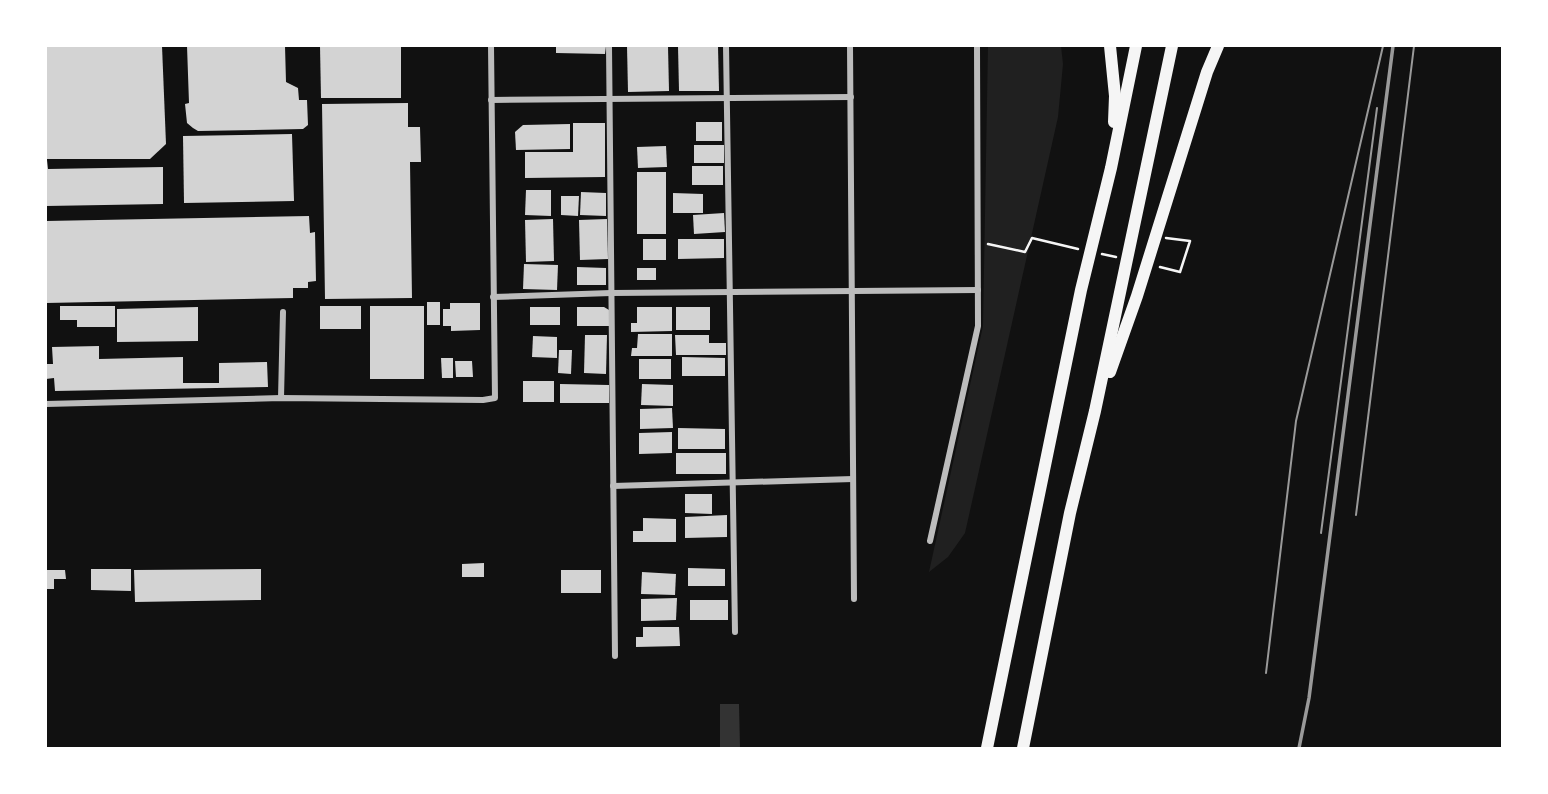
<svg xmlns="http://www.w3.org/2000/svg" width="1548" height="794" font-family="'DM Sans',sans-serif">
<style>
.green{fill:#202020}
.water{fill:#333}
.building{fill:#d3d3d3}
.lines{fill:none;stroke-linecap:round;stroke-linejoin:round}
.path{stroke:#f5f5f5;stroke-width:2.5}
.minor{stroke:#bcbcbc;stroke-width:6}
.motorway{stroke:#f5f5f5;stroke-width:12}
.tram{stroke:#9a9a9a;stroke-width:2}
.rail{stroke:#9a9a9a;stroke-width:3.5}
</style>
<rect width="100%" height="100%" fill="#111"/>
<path class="green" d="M988 46H1061L1063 64 1058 117 965 533 948 557 929 572 983 326Z"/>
<path class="water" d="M720 704H739L740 748H720Z"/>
<g class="building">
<path d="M46 46H162L166 144 150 159H46Z"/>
<path d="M187 46H285L286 82 298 88 299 100H307L308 125 303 129 198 131 193 128 187 123 185 104 189 103Z"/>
<path d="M320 46H401V98H321Z"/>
<path d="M556 46H606L605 54 556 53Z"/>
<path d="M627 46H668L669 91 628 92Z"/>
<path d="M678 46H718L719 91H679Z"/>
<path d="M408 103V127H420L421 162H410L412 298 325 299 322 104Z"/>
<rect x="696" y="122" width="26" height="19"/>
<path d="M573 123H605V177L525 178V152H573Z"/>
<path d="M570 124V149L516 150 515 132 523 125Z"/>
<path d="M292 134 294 201 184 203 183 136Z"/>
<rect x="694" y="145" width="30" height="18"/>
<path d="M666 146 667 167 638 168 637 147Z"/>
<path d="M46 160H47L48 169 163 167V204L46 206Z"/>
<rect x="692" y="166" width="31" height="19"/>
<rect x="637" y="172" width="29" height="62"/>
<path d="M526 190H551V216L525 215Z"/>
<path d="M581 192 606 193V216L580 215Z"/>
<path d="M673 193 703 194V213H673Z"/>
<path d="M561 196H579L578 216 561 215Z"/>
<path d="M724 213 725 232 694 234 693 215Z"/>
<path d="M309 216 310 233 315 232 316 281 308 282V288H293V298L46 303V221Z"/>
<path d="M553 219 554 261 526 262 525 220Z"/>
<path d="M607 219 608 259 580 260 579 220Z"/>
<rect x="643" y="239" width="23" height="21"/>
<path d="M678 239H724V258L678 259Z"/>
<path d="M524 264 558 265 557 290 523 289Z"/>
<path d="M577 267 606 268V285H577Z"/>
<rect x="637" y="268" width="19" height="12"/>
<rect x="427" y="302" width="13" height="23"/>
<path d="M450 303H480V330L451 331V326H443V309H450Z"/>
<path d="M60 306H115V327H77V320H60Z"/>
<rect x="320" y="306" width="41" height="23"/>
<rect x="370" y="306" width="54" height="73"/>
<path d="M198 307V341L117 342V309Z"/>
<rect x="530" y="307" width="30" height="18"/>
<path d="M577 307H604L609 310V326H577Z"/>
<path d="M637 307H672V331L631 332V323H637Z"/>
<rect x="676" y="307" width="34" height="23"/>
<path d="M638 334H672V356H631L632 348H637Z"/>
<path d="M585 335H607L606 374 584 373Z"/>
<path d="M675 335H709V343H726V355H676Z"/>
<path d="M533 336 557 337V358L532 357Z"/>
<path d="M99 346V359L183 357V383H219V363L267 362 268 387 55 391 54 378 46 379V364H53L52 347Z"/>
<path d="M559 350H572L571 374 558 373Z"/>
<path d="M682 357 725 358V376H682Z"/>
<path d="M441 358H453V378H442Z"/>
<rect x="639" y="359" width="32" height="20"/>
<path d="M455 361H472L473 377H456Z"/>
<rect x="523" y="381" width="31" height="21"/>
<path d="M560 384 609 385V403H560Z"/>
<path d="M642 384 673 385V406L641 405Z"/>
<path d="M672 408 673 428 640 429V409Z"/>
<path d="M678 428 725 429V449H678Z"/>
<path d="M672 432V453L639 454V433Z"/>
<rect x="676" y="453" width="50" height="21"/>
<path d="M685 494H712V514L685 513Z"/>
<path d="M727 515V537L685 538V517Z"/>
<path d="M643 518 676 519V542H633V531H643Z"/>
<path d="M484 563V577H462V564Z"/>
<path d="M688 568 725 569V586H688Z"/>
<path d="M91 569H131V591L91 590Z"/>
<path d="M261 569V600L135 602 134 570Z"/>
<path d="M46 570H65L66 579H54V589H46Z"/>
<rect x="561" y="570" width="40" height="23"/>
<path d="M642 572 676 574 675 595 641 594Z"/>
<path d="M677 598 676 620 641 621V599Z"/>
<rect x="690" y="600" width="38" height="20"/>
<path d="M643 627H679L680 646 636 647V637H643Z"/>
</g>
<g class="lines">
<g class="path">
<path d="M988 244 1025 252 1032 238 1078 249"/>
<path d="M1102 254 1116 257"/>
<path d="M1160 267 1180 272 1190 241 1166 238"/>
</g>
<g class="minor">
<path d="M609 46 615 656"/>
<path d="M726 46 735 632"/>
<path d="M850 46 854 599"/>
<path d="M491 100 851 97"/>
<path d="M493 297 611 293 978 290"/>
<path d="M281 398 283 312"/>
<path d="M46 404 281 398 483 400 495 398 491 46"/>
<path d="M613 486 853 479"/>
<path d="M930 541 978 326 977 46"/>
</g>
<g class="motorway">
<path d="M1110 46 1115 96 1114 122"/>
<path d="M1110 372 1137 296 1207 72 1218 46"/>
<path d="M987 748 1081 290 1111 168 1136 46"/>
<path d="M1023 748 1070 513 1095 411 1172 46"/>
</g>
<g class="tram">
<path d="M1356 515 1414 46"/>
<path d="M1321 533 1377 108"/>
<path d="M1266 673 1296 421 1383 46"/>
</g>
<path class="rail" d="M1299 748 1309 698 1393 46"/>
</g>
<rect width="1548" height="794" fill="none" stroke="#ffffff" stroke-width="94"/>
</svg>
